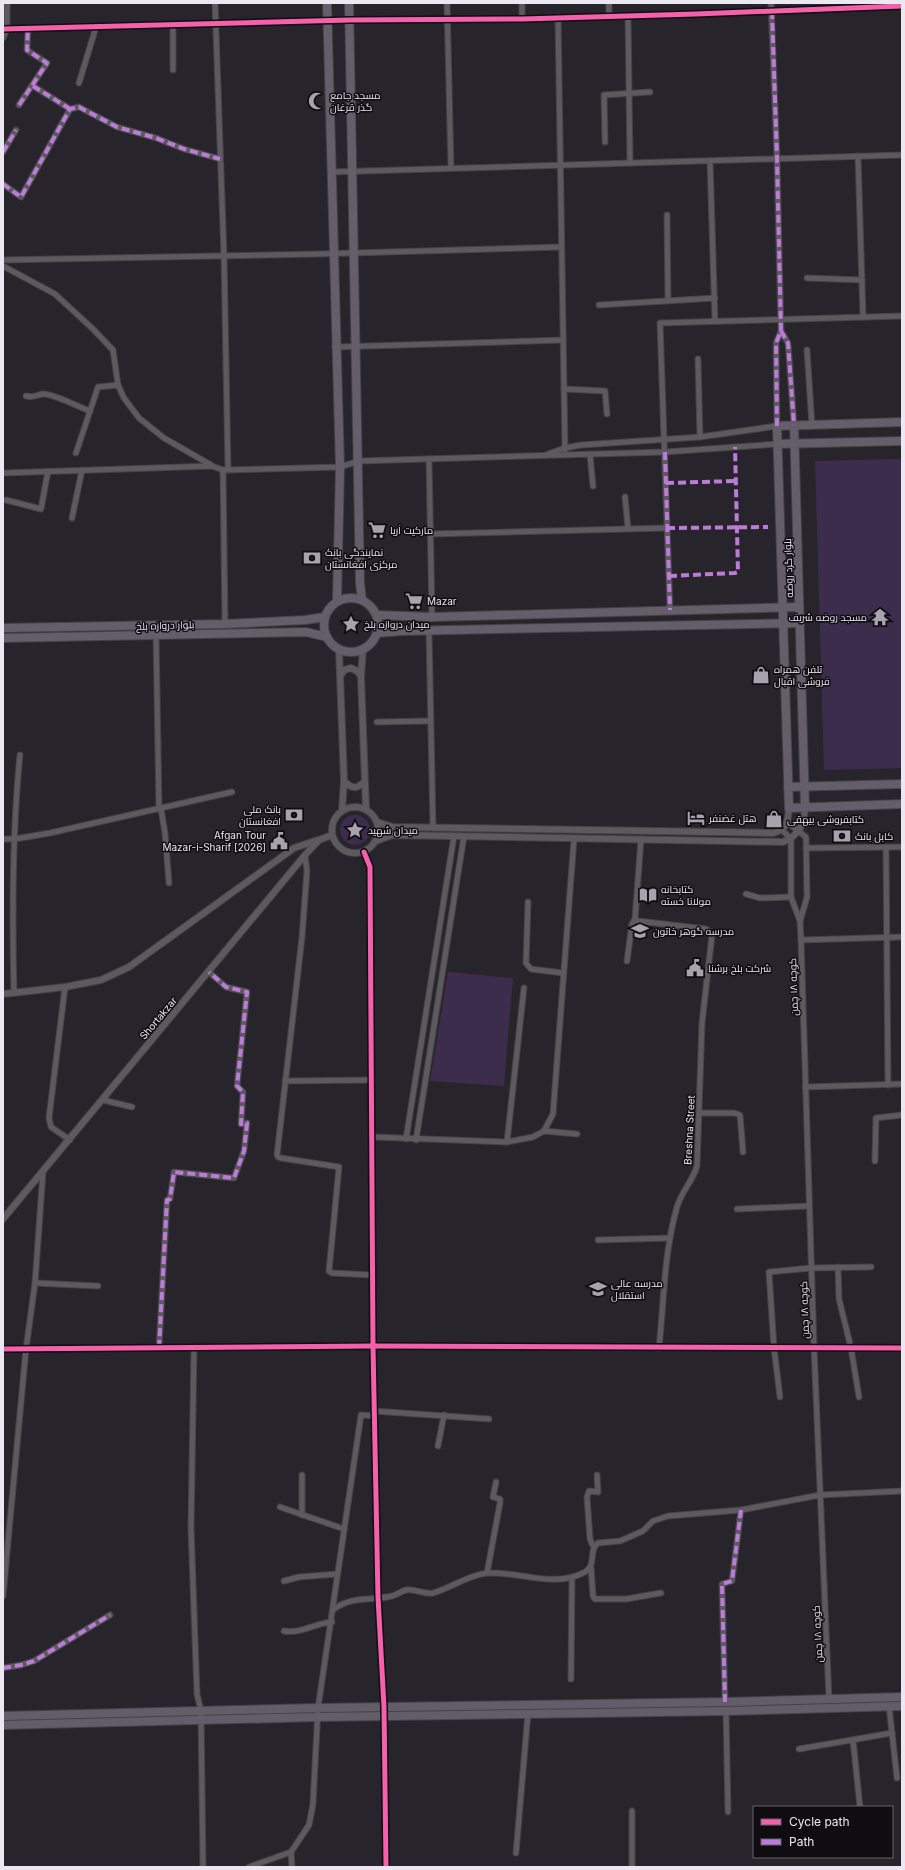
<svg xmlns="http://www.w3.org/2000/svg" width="905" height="1870" font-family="Inter,Cairo,sans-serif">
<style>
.green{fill:#3d2d4d}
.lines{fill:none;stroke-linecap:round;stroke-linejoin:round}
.minor-casing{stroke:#444247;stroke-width:7}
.tertiary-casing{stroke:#444247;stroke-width:8}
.primary-casing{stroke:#444247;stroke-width:10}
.trunk-casing{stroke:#444247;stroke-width:10}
.minor{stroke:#5c5a5f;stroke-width:5}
.tertiary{stroke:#5c5a5f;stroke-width:6}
.primary{stroke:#635e69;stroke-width:8}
.trunk{stroke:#635d6a;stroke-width:8}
.quiet{stroke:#bd7bd9;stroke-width:4;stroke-dasharray:8 4;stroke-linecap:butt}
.cycleway-casing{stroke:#0f0c12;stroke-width:8}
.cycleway{stroke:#f560ab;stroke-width:5}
.labels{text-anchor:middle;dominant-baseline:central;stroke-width:3;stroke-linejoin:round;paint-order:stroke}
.poi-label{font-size:10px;fill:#ece8f1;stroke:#0f0c12;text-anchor:start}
.street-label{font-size:10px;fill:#ece8f1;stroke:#0f0c12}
</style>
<rect width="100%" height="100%" fill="#27242b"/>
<g class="green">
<path d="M902 459V768L824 770 815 461Z"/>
<circle cx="355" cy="830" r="15"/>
<path d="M448 972 513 978 504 1086 430 1081Z"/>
</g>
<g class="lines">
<g class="minor-casing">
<g id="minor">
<path d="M215 3 224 256 228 469"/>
<path d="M447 3 451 168"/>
<path d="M522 3V19"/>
<path d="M609 3V16"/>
<path d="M628 16 630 163"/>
<path d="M558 17 565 450"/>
<path d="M173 25V70"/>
<path d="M3 29 350 20 522 19 696 14 902 6"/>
<path d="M3 38 7 29V3"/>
<path d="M79 83 96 27"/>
<path d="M33 86 70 109"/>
<path d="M19 105 47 63 27 50 28 28"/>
<path d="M605 142 604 95 650 92"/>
<path d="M3 152 16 130"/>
<path d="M858 156 863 316"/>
<path d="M710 161 715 321"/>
<path d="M331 172 902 155"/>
<path d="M3 184 21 197 70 109 79 107 117 127 156 138 184 149 220 159"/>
<path d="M667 215 668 300"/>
<path d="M3 260 317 254 561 247"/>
<path d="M3 266 55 294 93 329 113 350 118 385 124 398 139 418 164 438 211 465"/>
<path d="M807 278 862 280"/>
<path d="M599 305 715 298"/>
<path d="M781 331 788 343 794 425"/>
<path d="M335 347 563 340"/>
<path d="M807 350 812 425"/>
<path d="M698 359 700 437"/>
<path d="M564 389 605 391 607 414"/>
<path d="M26 396C37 398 37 394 44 394 54 394 79 407 90 411"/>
<path d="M76 453 98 387 118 385"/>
<path d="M548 454 565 448 581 445 700 437 777 426 776 343 781 331 777 159 771 3"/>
<path d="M590 455 593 486"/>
<path d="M429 459 432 617"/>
<path d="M223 470 225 624"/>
<path d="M3 473 212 466 223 470 340 467 359 461 665 452 777 444"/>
<path d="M625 497 628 528"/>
<path d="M6 500 41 509 48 471"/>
<path d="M72 518 82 470"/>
<path d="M431 534 667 528"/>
<path d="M670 610 660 323 902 316"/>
<path d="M429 631 433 828"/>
<path d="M156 635 159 809"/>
<path d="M377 722 430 721"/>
<path d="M161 809 165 833 169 883"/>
<path d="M787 822 806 837 807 897 800 921 801 940 814 1348 829 1699"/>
<path d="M782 830 791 839V897L800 921"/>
<path d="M3 839H15L50 833 232 792"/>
<path d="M806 848 902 847"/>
<path d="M886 848 888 1085"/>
<path d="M364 852 370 867 373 1346 378 1597 384 1707 386 1867"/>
<path d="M305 855 307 871 302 937 277 1155 278 1157 281 1158 339 1167 329 1271 332 1273 372 1275"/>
<path d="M746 894 760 898 791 897"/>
<path d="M528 902 526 963 531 969 563 973"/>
<path d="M635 919 638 921 706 929 710 932 712 935 702 1023 697 1166C693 1181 681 1192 677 1207 664 1252 664 1301 659 1348"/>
<path d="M801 940 902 937"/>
<path d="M627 961 632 924 635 919 641 839"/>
<path d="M65 987 49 1118 51 1127 70 1140"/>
<path d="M14 993C12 914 12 833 20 755"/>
<path d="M285 1081 372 1080"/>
<path d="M805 1087 902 1084"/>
<path d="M103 1100 132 1107"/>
<path d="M699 1113H734L740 1115 743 1152"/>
<path d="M544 1131 553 1114 574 839"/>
<path d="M373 1137 507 1142 533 1137 544 1131 577 1134"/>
<path d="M406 1139 454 836"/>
<path d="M416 1140 464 836"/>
<path d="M507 1142 524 988"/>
<path d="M875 1161 876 1118 902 1115"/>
<path d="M737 1209 809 1206"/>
<path d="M598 1240 670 1238"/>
<path d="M838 1267 839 1299 851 1348 859 1397"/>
<path d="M35 1283 98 1286"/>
<path d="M159 1348 167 1200 170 1199 174 1172 234 1178 244 1151 247 1123 241 1124 243 1092 237 1086 247 992 226 987 209 972"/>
<path d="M194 1348 191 1528 197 1694 201 1711 203 1867"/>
<path d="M3 1349 373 1346 902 1348"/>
<path d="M780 1397 774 1348 769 1272 811 1268 871 1267"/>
<path d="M374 1411 489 1419"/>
<path d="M438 1446 444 1415"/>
<path d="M302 1475V1515"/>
<path d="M280 1507 344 1529"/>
<path d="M595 1546 592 1544 590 1539 587 1497 589 1491 598 1492 597 1475"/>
<path d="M591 1567 593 1596 595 1599H626L661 1593"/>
<path d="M487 1573 500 1503V1499L493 1497 496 1482"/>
<path d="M284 1581 299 1577 337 1574"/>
<path d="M3 1596 26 1349 35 1283 43 1172"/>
<path d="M334 1609C351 1596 372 1601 392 1596 397 1595 401 1591 406 1590 414 1588 424 1595 433 1593 451 1588 468 1575 487 1573 520 1571 554 1589 585 1572 597 1565 588 1550 598 1543L620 1541 643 1531 653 1521 668 1516 741 1510 820 1495 902 1491"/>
<path d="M284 1631C301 1634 315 1623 332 1622"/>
<path d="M3 1668 21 1665 34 1661 110 1615"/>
<path d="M571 1679 572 1577"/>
<path d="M725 1702 722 1584 732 1581 741 1510"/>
<path d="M889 1706 897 1778"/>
<path d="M726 1711 728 1812"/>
<path d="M853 1740 860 1807"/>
<path d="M799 1749 892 1733"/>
<path d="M291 1852 292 1867"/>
<path d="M516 1853 528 1713"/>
<path d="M249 1867 291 1852 309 1825 313 1804 318 1708 361 1415 375 1416"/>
<path d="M632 1867V1811"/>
</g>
</g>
<g class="tertiary-casing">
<g id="tertiary">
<path d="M339 649 344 781 342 810"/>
<path d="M363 649 361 676 366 809"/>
<path d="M341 675 344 670 351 668 357 671 361 676"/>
<path d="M344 781C351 789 357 789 364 782"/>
<circle cx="355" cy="830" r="23"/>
<path d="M377 822 393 827 773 833C787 830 788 821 789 808"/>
<path d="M376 841 392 835 783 842C800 835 804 824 805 807"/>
<path d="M3 994 65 987 101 980 129 967 294 848 318 840"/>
<path d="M3 1219 305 855 319 840 332 835"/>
</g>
</g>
<g class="primary-casing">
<g id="primary">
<path d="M327 3 340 467 337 601"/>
<path d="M349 3 360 583 362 600"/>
<path d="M902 422 777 426 789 808 902 804"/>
<path d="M794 425 805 807"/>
<path d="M777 444 902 441"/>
<circle cx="351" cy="625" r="27"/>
<path d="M377 615 432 617 799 607"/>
<path d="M3 628 225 624 305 620 325 617"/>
<path d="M377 633 401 631 800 623"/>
<path d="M3 638 306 632 327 637"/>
<path d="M788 787 902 784"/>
</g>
</g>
<g class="trunk-casing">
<g id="trunk">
<path d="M3 1716 318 1708 725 1702 902 1697"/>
<path d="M3 1725 318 1717 726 1711 902 1706"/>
</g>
</g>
<use href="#minor" class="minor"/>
<use href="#tertiary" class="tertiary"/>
<use href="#primary" class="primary"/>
<use href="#trunk" class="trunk"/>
<g class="quiet">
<path d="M772 11 777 159 781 331 776 343 777 426"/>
<path d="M33 86 70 109"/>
<path d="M19 105 47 63 27 50 28 28"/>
<path d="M3 152 16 130"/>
<path d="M3 184 21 197 70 109 79 107 117 127 156 138 184 149 220 159"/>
<path d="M781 331 788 343 794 425"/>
<path d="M665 452 670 610"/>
<path d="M666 483 735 481"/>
<path d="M667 528 768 527"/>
<path d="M669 576 735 573 738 572 735 447"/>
<path d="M159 1348 167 1200 170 1199 174 1172 234 1178 244 1151 247 1123 241 1124 243 1092 237 1086 247 992 226 987 209 972"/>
<path d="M3 1668 21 1665 34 1661 110 1615"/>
<path d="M725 1702 722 1584 732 1581 741 1510"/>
</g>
<g class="cycleway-casing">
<g id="cycleway">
<path d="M3 29 350 20 522 19 696 14 902 6"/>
<path d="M364 852 370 867 373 1346 378 1597 384 1707 386 1867"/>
<path d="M3 1349 373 1346 902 1348"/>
</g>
</g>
<use href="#cycleway" class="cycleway"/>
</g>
<defs>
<g id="mosque-bare" transform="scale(1.38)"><path d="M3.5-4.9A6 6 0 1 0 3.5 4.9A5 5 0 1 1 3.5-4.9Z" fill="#a7a3ac" stroke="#0f0c12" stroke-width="2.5" paint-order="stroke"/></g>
<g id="supermarket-bare" transform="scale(1.38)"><path d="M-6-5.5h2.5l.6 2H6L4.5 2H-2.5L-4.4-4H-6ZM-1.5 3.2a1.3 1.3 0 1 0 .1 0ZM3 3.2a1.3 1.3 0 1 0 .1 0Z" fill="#a7a3ac" stroke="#0f0c12" stroke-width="2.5" paint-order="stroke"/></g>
<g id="bank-bare" transform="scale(1.38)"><path d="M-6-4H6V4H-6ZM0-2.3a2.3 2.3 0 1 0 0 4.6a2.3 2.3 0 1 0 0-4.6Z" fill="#a7a3ac" stroke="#0f0c12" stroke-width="2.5" paint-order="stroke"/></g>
<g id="temple-bare" transform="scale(1.38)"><path d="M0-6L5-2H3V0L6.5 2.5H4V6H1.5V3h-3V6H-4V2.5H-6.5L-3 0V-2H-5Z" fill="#a7a3ac" stroke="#0f0c12" stroke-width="2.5" paint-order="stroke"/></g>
<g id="sight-bare" transform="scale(1.38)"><path d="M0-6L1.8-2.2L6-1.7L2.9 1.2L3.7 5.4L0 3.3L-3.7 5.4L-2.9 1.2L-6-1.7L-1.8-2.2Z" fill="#a7a3ac" stroke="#0f0c12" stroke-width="2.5" paint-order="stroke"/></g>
<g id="shop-bare" transform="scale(1.38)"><path d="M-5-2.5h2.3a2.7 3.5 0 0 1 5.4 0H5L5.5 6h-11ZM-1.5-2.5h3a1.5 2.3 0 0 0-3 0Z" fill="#a7a3ac" stroke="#0f0c12" stroke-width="2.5" paint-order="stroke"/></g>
<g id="hotel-bare" transform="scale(1.38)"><path d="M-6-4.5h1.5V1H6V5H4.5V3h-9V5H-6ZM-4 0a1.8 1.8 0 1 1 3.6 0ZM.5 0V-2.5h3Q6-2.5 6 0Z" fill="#a7a3ac" stroke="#0f0c12" stroke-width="2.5" paint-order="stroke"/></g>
<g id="civic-bare" transform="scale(1.38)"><path d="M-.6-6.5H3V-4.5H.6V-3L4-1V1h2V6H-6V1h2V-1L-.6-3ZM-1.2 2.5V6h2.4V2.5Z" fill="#a7a3ac" stroke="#0f0c12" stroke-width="2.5" paint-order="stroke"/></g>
<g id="library-bare" transform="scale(1.38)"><path d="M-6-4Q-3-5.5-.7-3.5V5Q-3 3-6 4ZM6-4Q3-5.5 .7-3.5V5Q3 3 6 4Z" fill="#a7a3ac" stroke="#0f0c12" stroke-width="2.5" paint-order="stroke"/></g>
<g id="school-bare" transform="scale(1.38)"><path d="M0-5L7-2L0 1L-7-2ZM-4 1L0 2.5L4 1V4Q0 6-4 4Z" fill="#a7a3ac" stroke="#0f0c12" stroke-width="2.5" paint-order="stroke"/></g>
</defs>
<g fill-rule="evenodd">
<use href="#mosque-bare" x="317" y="101"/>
<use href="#supermarket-bare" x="377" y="530"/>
<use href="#bank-bare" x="312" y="558"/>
<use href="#supermarket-bare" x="414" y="601"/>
<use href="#temple-bare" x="880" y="617"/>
<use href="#sight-bare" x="351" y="624"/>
<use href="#shop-bare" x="761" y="675"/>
<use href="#bank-bare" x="294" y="815"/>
<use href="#hotel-bare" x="696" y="818"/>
<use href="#shop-bare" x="774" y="819"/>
<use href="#sight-bare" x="355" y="830"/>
<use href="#bank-bare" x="842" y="836"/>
<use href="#civic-bare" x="279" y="841"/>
<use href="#library-bare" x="648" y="895"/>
<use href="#school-bare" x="640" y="931"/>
<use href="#civic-bare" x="695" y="968"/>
<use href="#school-bare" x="598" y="1289"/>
</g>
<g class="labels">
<g class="poi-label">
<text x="330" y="95">مسجد جامع<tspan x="330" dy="12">گذر قرغان</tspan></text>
<text x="390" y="530">مارکیت آریا</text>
<text x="325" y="552">نمایندگی بانک<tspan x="325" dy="12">مرکزی افغانستان</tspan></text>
<text x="427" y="601">Mazar</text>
<text x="867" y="617" text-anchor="end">مسجد روضه شریف</text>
<text x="364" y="624">میدان دروازه بلخ</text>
<text x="774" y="669">تلفن همراه<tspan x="774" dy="12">فروشی اقبال</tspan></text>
<text x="281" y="809" text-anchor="end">بانک ملی<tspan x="281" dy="12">افغانستان</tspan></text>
<text x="709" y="818">هتل غضنفر</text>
<text x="787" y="819">کتابفروشی بیهقی</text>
<text x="368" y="830">میدان شهید</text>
<text x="266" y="835" text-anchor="end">Afgan Tour<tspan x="266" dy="12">Mazar-i-Sharif [2026]</tspan></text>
<text x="855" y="836">کابل بانک</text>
<text x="661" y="889">کتابخانه<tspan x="661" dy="12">مولانا خسته</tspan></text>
<text x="653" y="931">مدرسه گوهر خاتون</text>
<text x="708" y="968">شرکت بلخ برشنا</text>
<text x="611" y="1283">مدرسه عالی<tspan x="611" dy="12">استقلال</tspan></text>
</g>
<g class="street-label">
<text transform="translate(788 568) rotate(-92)">بلوار گرد روضه</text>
<text transform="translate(165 625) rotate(-2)">بلوار دروازه بلخ</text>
<text transform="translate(793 987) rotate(-92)">كوچه ١٨ چمن</text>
<text transform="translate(158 1018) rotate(-50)">Shortakzar</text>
<text transform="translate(689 1130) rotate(-87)">Breshna Street</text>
<text transform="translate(804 1310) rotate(-92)">كوچه ١٨ چمن</text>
<text transform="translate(817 1634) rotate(-93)">كوچه ١٨ چمن</text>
</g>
</g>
<rect width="905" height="1870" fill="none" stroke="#ece8f1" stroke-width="8"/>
<rect x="753" y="1806" width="140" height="52" fill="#0f0c12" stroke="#67646b"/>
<rect x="761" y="1819" width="20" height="6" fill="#f560ab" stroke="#67646b"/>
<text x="789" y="1826" font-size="12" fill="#ece8f1">Cycle path</text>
<rect x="761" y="1839" width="20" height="6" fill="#bd7bd9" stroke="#67646b"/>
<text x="789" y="1846" font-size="12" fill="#ece8f1">Path</text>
</svg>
